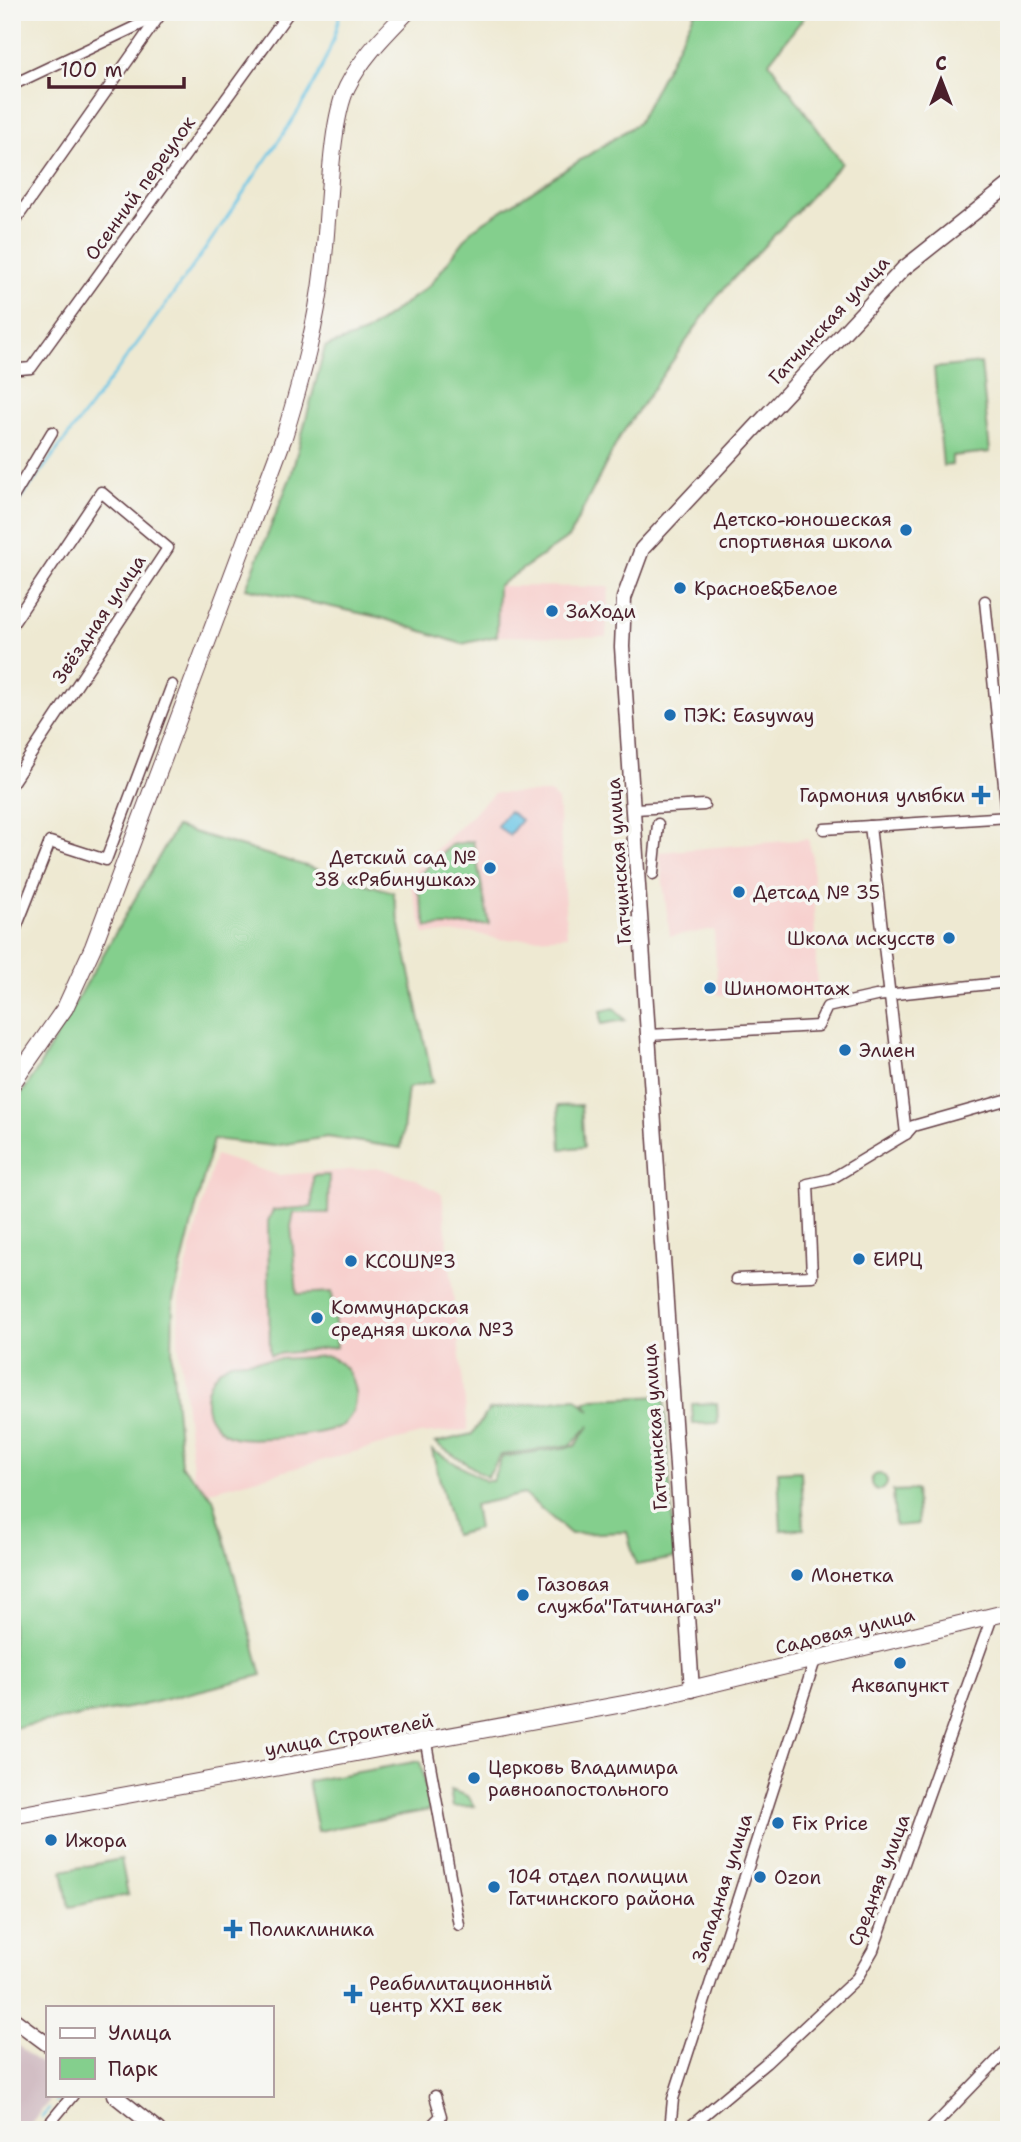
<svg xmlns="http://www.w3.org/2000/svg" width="1021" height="2142" font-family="'Shantell Sans',sans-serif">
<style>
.built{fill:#f7d0ce}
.industrial{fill:#d2bec4}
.green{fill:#84cf8d;stroke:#67775c;stroke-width:2}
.water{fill:#68c5e6;stroke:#597288;stroke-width:2}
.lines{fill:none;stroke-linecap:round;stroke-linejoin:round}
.stream{stroke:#68c5e6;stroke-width:2.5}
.minor-casing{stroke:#633d44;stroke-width:13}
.tertiary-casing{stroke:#633d44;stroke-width:17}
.secondary-casing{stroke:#633d44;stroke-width:18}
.minor{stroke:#fff;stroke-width:10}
.tertiary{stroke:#fff;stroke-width:14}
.secondary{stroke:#fff;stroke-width:16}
.poi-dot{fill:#1f6fb2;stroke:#f6f6f2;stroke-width:2.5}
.labels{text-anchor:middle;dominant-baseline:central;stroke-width:7;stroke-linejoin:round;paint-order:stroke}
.street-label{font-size:19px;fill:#4a1f2b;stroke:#f6f6f2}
.poi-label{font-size:19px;fill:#4a1f2b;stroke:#f6f6f2;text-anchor:start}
</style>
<rect width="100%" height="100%" fill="#f6f6f2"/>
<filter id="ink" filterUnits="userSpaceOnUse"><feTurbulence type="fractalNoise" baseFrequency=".0143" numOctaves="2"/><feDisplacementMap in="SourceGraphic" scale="14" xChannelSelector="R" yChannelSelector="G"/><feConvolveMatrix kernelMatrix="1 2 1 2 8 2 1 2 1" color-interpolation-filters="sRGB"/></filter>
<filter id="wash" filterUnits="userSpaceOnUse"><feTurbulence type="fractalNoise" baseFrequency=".00686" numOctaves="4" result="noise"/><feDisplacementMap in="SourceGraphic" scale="28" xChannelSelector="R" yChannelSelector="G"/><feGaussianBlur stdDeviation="1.57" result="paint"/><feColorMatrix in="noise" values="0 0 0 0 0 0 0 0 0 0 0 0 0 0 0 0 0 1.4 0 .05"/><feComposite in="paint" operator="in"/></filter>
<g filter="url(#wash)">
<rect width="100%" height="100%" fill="#eee9d2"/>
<g class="built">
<path d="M498 586 609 587 606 637 497 636Z"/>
<path d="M494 793H550L558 800 567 936 501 940 475 933 425 934 408 877Z"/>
<path d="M808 839 812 855 817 989 718 995 714 930 670 936 659 852Z"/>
<path d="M215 1155 278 1175 380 1168 416 1179 442 1194 468 1430 420 1434 196 1495 178 1340 179 1296Z"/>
</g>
<path class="industrial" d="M12 2041 47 2069V2095H54L25 2130H12Z"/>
<g class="green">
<path d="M695 12H808L769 62 842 163 719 294 619 438 569 537 498 586 497 636 462 644 382 618 246 588 291 476 325 347 365 333 430 285 473 229 638 123Z"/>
<path d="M981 363 990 452 952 456V465L943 466 934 368Z"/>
<path d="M176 827 393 892 433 1082 408 1088 401 1148 327 1137 274 1146 213 1139 173 1300 172 1360 181 1465 213 1498 262 1675 139 1706 12 1728V1108L36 1072Z"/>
<path d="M473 841 489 924 427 927 415 879 451 845Z"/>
<path d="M614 1008 625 1020 601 1024V1011Z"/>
<path d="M581 1105 584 1147 561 1149 558 1106Z"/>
<path d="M329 1175 328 1213H294L291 1226 297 1294 332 1292 337 1347 270 1355 268 1221 273 1210 312 1207 313 1176Z"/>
<path d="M328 1356C342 1362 351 1372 354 1387 357 1399 354 1414 345 1423 334 1435 251 1442 234 1437 219 1433 205 1417 206 1401 206 1384 216 1369 231 1362Z"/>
<path d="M664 1396 675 1558 636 1565 627 1532 571 1534 524 1494 474 1505 478 1529 454 1535 432 1450 486 1481H492L502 1457 575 1446 590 1425 571 1445 501 1455 487 1477 435 1443 472 1434 489 1410 575 1398 590 1411 584 1403 594 1399Z"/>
<path d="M717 1403 718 1423 693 1424 692 1404Z"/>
<path d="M801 1471 804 1529 781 1530 778 1472Z"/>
<circle cx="879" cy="1482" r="8"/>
<path d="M916 1490 918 1524 895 1526 893 1491Z"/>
<path d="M420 1761 430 1810 318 1831 308 1781Z"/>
<path d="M450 1790 468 1796 474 1806 453 1807Z"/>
<path d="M121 1859 128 1895 69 1907 62 1871Z"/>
</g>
<path class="water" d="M509 811 521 820 509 835 497 826Z"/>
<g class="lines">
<g class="stream">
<path d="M12 510C94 401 177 294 252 180 287 128 329 74 340 12"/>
<path d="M56 2101 61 2095"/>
<path d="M42 2117 49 2109"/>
</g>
</g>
</g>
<g filter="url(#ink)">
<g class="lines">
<g class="minor-casing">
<g id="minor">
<path d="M12 85 158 16"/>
<path d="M12 225 160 15"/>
<path d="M12 364 20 369 31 368 289 12"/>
<path d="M12 499 52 432"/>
<path d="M985 601 1009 833"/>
<path d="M12 625 101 492 168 548 12 783"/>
<path d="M635 809 704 805"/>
<path d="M824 829 1009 817"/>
<path d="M653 874 658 824"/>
<path d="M12 938 50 842 106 860 172 685"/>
<path d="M649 1035 818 1026 827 1007 876 996 1009 982"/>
<path d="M906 1134 913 1126 1009 1099"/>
<path d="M736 1279 812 1276 808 1184 831 1179 906 1134 870 826"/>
<path d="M426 1743 459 1925"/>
<path d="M44 2130 73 2095"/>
<path d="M427 2130 441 2116 435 2096"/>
<path d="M670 2130 673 2099 815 1660"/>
<path d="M686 2130 766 2063 857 1978 873 1950 992 1617"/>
<path d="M930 2130 1009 2048"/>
</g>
</g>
<g class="tertiary-casing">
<g id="tertiary">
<path d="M692 1690 622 647 624 598 642 549 903 269 1009 185"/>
<path d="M12 2018 47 2044"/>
<path d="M114 2095 158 2130"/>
</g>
</g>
<g class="secondary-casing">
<g id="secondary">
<path d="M12 1084 65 1008 93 947 284 437C301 381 317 324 323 266 329 220 329 124 347 87 362 57 384 36 407 12"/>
<path d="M12 1816 645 1700 1009 1612"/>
</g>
</g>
<use href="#minor" class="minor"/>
<use href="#tertiary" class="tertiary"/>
<use href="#secondary" class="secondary"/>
</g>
</g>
<g class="poi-dot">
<circle cx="906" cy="530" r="7"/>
<circle cx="680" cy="588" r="7"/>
<circle cx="552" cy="611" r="7"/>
<circle cx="670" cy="715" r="7"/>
<path d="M977.5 784.5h7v7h7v7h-7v7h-7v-7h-7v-7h7z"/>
<circle cx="490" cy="868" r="7"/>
<circle cx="739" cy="892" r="7"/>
<circle cx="949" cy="938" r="7"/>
<circle cx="710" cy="988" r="7"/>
<circle cx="845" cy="1050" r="7"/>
<circle cx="859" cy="1259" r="7"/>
<circle cx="351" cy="1261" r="7"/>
<circle cx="317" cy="1318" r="7"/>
<circle cx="797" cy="1575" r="7"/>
<circle cx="523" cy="1595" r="7"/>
<circle cx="900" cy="1663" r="7"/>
<circle cx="474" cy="1778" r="7"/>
<circle cx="778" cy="1823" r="7"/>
<circle cx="51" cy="1840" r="7"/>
<circle cx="760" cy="1877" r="7"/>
<circle cx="494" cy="1887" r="7"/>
<path d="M229.5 1918.5h7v7h7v7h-7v7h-7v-7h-7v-7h7z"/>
<path d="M349.5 1983.5h7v7h7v7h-7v7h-7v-7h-7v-7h7z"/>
</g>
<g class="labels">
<g class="street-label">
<text transform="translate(140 188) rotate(-54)">Осенний переулок</text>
<text transform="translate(829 320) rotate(-47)">Гатчинская улица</text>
<text transform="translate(99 619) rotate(-56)">Звёздная улица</text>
<text transform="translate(619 861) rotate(-94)">Гатчинская улица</text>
<text transform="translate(655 1427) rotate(-94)">Гатчинская улица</text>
<text transform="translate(845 1631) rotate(-14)">Садовая улица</text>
<text transform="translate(349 1735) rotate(-10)">улица Строителей</text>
<text transform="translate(879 1880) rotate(-69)">Средняя улица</text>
<text transform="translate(722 1888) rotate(-72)">Западная улица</text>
</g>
<g class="poi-label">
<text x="892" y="519" text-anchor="end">Детско-юношеская<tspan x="892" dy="22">спортивная школа</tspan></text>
<text x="694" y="588">Красное&amp;Белое</text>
<text x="566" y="611">ЗаХоди</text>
<text x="684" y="715">ПЭК: Easyway</text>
<text x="965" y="795" text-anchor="end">Гармония улыбки</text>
<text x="476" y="857" text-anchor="end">Детский сад №<tspan x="476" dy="22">38 «Рябинушка»</tspan></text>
<text x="753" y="892">Детсад № 35</text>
<text x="935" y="938" text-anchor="end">Школа искусств</text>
<text x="724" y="988">Шиномонтаж</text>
<text x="859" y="1050">Элиен</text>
<text x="873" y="1259">ЕИРЦ</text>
<text x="365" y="1261">КСОШ№3</text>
<text x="331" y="1307">Коммунарская<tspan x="331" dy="22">средняя школа №3</tspan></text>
<text x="811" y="1575">Монетка</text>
<text x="537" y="1584">Газовая<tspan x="537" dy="22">служба"Гатчинагаз"</tspan></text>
<text x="900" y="1685" text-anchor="middle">Аквапункт</text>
<text x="488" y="1767">Церковь Владимира<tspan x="488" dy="22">равноапостольного</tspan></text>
<text x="792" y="1823">Fix Price</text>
<text x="65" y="1840">Ижора</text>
<text x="508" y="1876">104 отдел полиции<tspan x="508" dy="22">Гатчинского района</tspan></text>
<text x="774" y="1877">Ozon</text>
<text x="249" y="1929">Поликлиника</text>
<text x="369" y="1983">Реабилитационный<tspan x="369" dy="22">центр ХХI век</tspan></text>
</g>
</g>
<rect width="1021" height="2142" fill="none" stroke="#f6f6f2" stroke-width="42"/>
<rect x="46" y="2006" width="228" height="91" fill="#f6f6f2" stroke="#b1a0a2" stroke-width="2"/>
<rect x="60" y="2028" width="35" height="10" fill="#ffffff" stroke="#b1a0a2" stroke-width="2"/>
<text x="108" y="2040" font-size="21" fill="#4a1f2b">Улица</text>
<rect x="60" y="2058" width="35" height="21" fill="#84cf8d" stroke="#b1a0a2" stroke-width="2"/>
<text x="108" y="2076" font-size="21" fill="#4a1f2b">Парк</text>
<g transform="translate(941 80)" stroke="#f6f6f2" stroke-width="5" paint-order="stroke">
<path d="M0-5L12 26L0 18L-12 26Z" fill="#4a1f2b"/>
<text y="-10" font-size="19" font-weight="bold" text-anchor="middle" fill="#4a1f2b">С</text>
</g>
<path d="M49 77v10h135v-10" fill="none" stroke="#4a1f2b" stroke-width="3.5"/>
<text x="60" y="77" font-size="21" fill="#4a1f2b" stroke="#f6f6f2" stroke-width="5" paint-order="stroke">100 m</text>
</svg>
